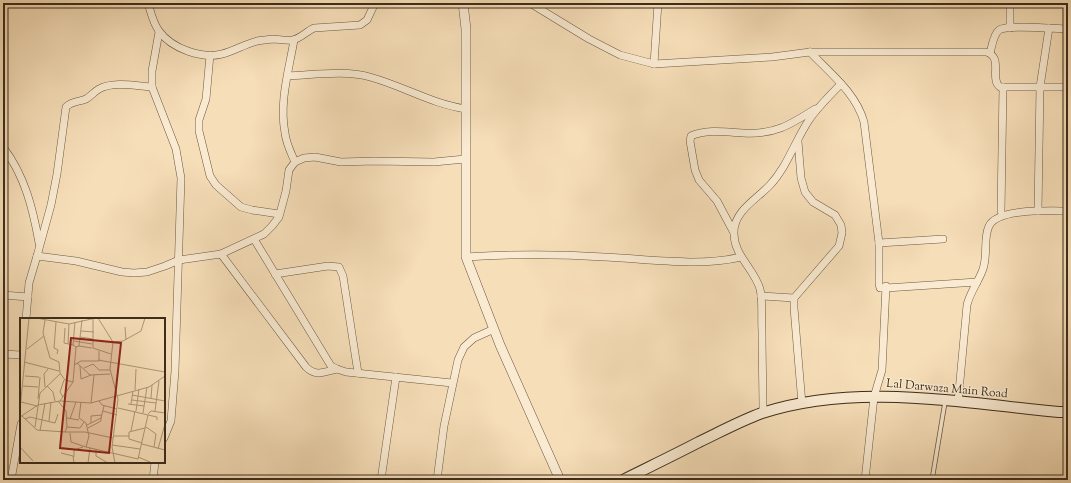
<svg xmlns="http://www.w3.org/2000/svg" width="1071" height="483" font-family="'Sorts Mill Goudy',serif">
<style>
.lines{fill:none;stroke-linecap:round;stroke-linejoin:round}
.service-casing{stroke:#6b5842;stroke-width:5}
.minor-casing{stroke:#6b5842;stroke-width:8}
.tertiary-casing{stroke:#6b5842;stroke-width:10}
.secondary-casing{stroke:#3d2c1b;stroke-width:12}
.service{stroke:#f9ead1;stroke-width:3.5}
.minor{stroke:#f9ead1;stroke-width:7}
.tertiary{stroke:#f9ead1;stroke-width:9}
.secondary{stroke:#f9ead1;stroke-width:10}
.labels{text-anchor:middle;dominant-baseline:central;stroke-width:3;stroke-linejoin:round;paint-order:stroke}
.street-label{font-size:12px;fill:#3d2c1b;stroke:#f9ead1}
.inset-road{fill:none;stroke:#ac9779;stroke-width:1}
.view{fill:#8f2418;fill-opacity:0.15;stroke:#8f2418;stroke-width:2}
.inset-edge{fill:none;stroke:#3d2c1b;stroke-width:2}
</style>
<rect width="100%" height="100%" fill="#f6deb8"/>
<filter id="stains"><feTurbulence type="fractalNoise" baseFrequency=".005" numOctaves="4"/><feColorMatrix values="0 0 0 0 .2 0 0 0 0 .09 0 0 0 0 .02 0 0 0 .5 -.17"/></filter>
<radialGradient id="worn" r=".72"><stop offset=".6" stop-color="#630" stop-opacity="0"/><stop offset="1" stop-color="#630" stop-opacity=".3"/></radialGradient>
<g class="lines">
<g class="service-casing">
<path id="service" d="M932 480 945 402"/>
</g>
<g class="minor-casing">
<g id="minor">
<path d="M148 3C151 13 153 23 159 31 172 49 202 59 222 54 234 51 245 44 257 41 262 40 267 40 272 39 279 39 286 41 293 40 301 38 307 31 314 28L360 25 367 20 375 3"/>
<path d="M530 3 589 39 620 55 654 64 658 3"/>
<path d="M1010 28V3"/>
<path d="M159 32 152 71V87L176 149 181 178 175 371 171 421 164 438"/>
<path d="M294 40C289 70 279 102 285 133 286 143 291 153 295 162"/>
<path d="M810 52C830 73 856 93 864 122L879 243V284L880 288H886L977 282"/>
<path d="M990 53C992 47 993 35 999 30 1008 24 1055 29 1068 29"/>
<path d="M210 55 206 99 199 120V131L210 176 216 185 241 207 252 210 279 214"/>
<path d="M654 64 772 57 810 52H986C1004 57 989 79 1000 87H1068"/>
<path d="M288 76C313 75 346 70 370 77 403 86 432 104 466 109"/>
<path d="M798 141 801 178 805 192 813 202 835 215 841 225 842 233 839 246 794 298V308L802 404"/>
<path d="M3 147C25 176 33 209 39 243"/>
<path d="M1001 211 1003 87"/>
<path d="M1038 211 1040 87 1049 28"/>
<path d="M733 231 717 201 699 180 695 170 690 141 691 136C707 129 726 132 743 133 774 135 790 125 815 109"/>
<path d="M254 239 331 366 337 369 346 372 452 383"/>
<path d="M879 243 943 239"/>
<path d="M221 254 306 367C316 377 324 372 337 369"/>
<path d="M37 256 51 205 57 174 66 107C72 101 79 102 86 99 91 96 94 92 99 89 114 81 136 86 152 87"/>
<path d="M466 257C512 254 558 254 604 257 647 259 699 267 741 257"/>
<path d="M275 274 328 266 339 267 343 276 358 373"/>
<path d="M3 295 28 297"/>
<path d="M761 296 794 298"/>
<path d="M26 319 29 283 37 256 76 261 122 272 134 273 147 272 165 266 179 260 221 254 264 234 272 226 279 217 286 191 289 170 295 162 304 158 315 157 341 162 374 161 434 162 465 159"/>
<path d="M3 354 21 355"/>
<path d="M958 402 967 305C970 292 979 281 983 269 988 255 983 239 989 226 998 208 1050 211 1068 211"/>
<path d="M763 413C763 386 762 358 762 331 761 317 763 302 760 289 754 268 733 255 734 232 734 211 757 199 770 185 787 167 795 141 809 120 818 107 829 96 841 84"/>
<path d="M11 480 21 424"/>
<path d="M153 480 155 462"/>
<path d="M381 480 396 377"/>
<path d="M437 480 444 426 458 360 464 347 474 338 494 329"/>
<path d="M865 480 874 397 882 370 886 286"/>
</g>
</g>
<g class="tertiary-casing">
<path id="tertiary" d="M463 3 466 29V257L500 345 560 480"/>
</g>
<g class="secondary-casing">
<path id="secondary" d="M623 480C649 467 674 455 699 442 720 432 740 421 762 413 857 382 962 403 1059 412H1068"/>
</g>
<use href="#service" class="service"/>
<use href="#minor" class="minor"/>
<use href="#tertiary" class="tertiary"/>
<use href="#secondary" class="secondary"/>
</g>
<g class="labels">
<g class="street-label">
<text transform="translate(947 389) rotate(5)">Lal Darwaza Main Road</text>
</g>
</g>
<g transform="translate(20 318)">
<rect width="145" height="145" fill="#f6deb8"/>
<path class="inset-road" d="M16 0 49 6 76 0M78 0 93 24 90 51 98 81 92 129 95 145M73 1V30L91 36M25 2 23 15 30 40 39 44 40 55 45 62 53 64 40 83M36 4 34 30 38 32 37 36M55 4 53 27 56 29M105 9 106 22M45 10 44 25 53 27M61 13 74 14M60 19 73 21M54 23 72 26M93 24 103 23 121 13 125 0M48 26 49 6M59 28 72 30M7 31 24 18M78 42 145 54M4 44 39 53M57 45 70 57 90 56M54 47 61 43H79V33M60 48 61 61 71 57M64 50 73 46 79 52H90M5 58 19 59M53 64 56 29 59 28 62 2M3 68 18 69M27 68 33 74 35 83M25 69 24 56 28 51M115 72 116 51M112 77 145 83M43 79 40 74 44 62M131 80 132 67M18 81 20 59M112 82 136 85M79 83 82 87 97 91M1 84 17 88M61 84 59 100 66 105 69 118 66 129 118 141 128 97 98 90M71 85 74 57M108 86 124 88M111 86 113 73M0 91 9 0M83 93 97 97M116 93 119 71M135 93 139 63M123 95 127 69M128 96 131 93 145 95M128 97 137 99V102M2 98 17 112 45 114 47 109 46 93 38 83M0 99 18 87 40 83 71 85 129 69 145 58M47 100 59 102M5 101 10 99 35 105 38 96M50 101 56 84M29 103 31 84M71 105V98L82 97M67 107 81 100 84 88M15 109 20 75 40 56M47 109 60 110 64 104M126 109 136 116 134 129M68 110 81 103V99M20 113 25 85M111 113 115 93M45 114H65L93 120M50 115 51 124 66 129M93 118H109M122 125 109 121V114L125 110M122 126 145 132M92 127 120 131M0 129 13 143M76 131V138L88 145M138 131 145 106M41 135 53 138 54 145M54 139V132L63 129M118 139 130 144M68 145 70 130"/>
<path class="view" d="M51 20 101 25 89 135 40 130Z"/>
<rect width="145" height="145" class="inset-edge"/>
</g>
<rect width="1071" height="483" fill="none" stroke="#f6deb8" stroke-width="16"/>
<rect x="4" y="4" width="1063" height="475" fill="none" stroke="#3d2c1b" stroke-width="2"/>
<rect x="8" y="8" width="1055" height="467" fill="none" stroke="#3d2c1b"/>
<rect width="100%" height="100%" filter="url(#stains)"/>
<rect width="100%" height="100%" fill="url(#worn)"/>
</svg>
